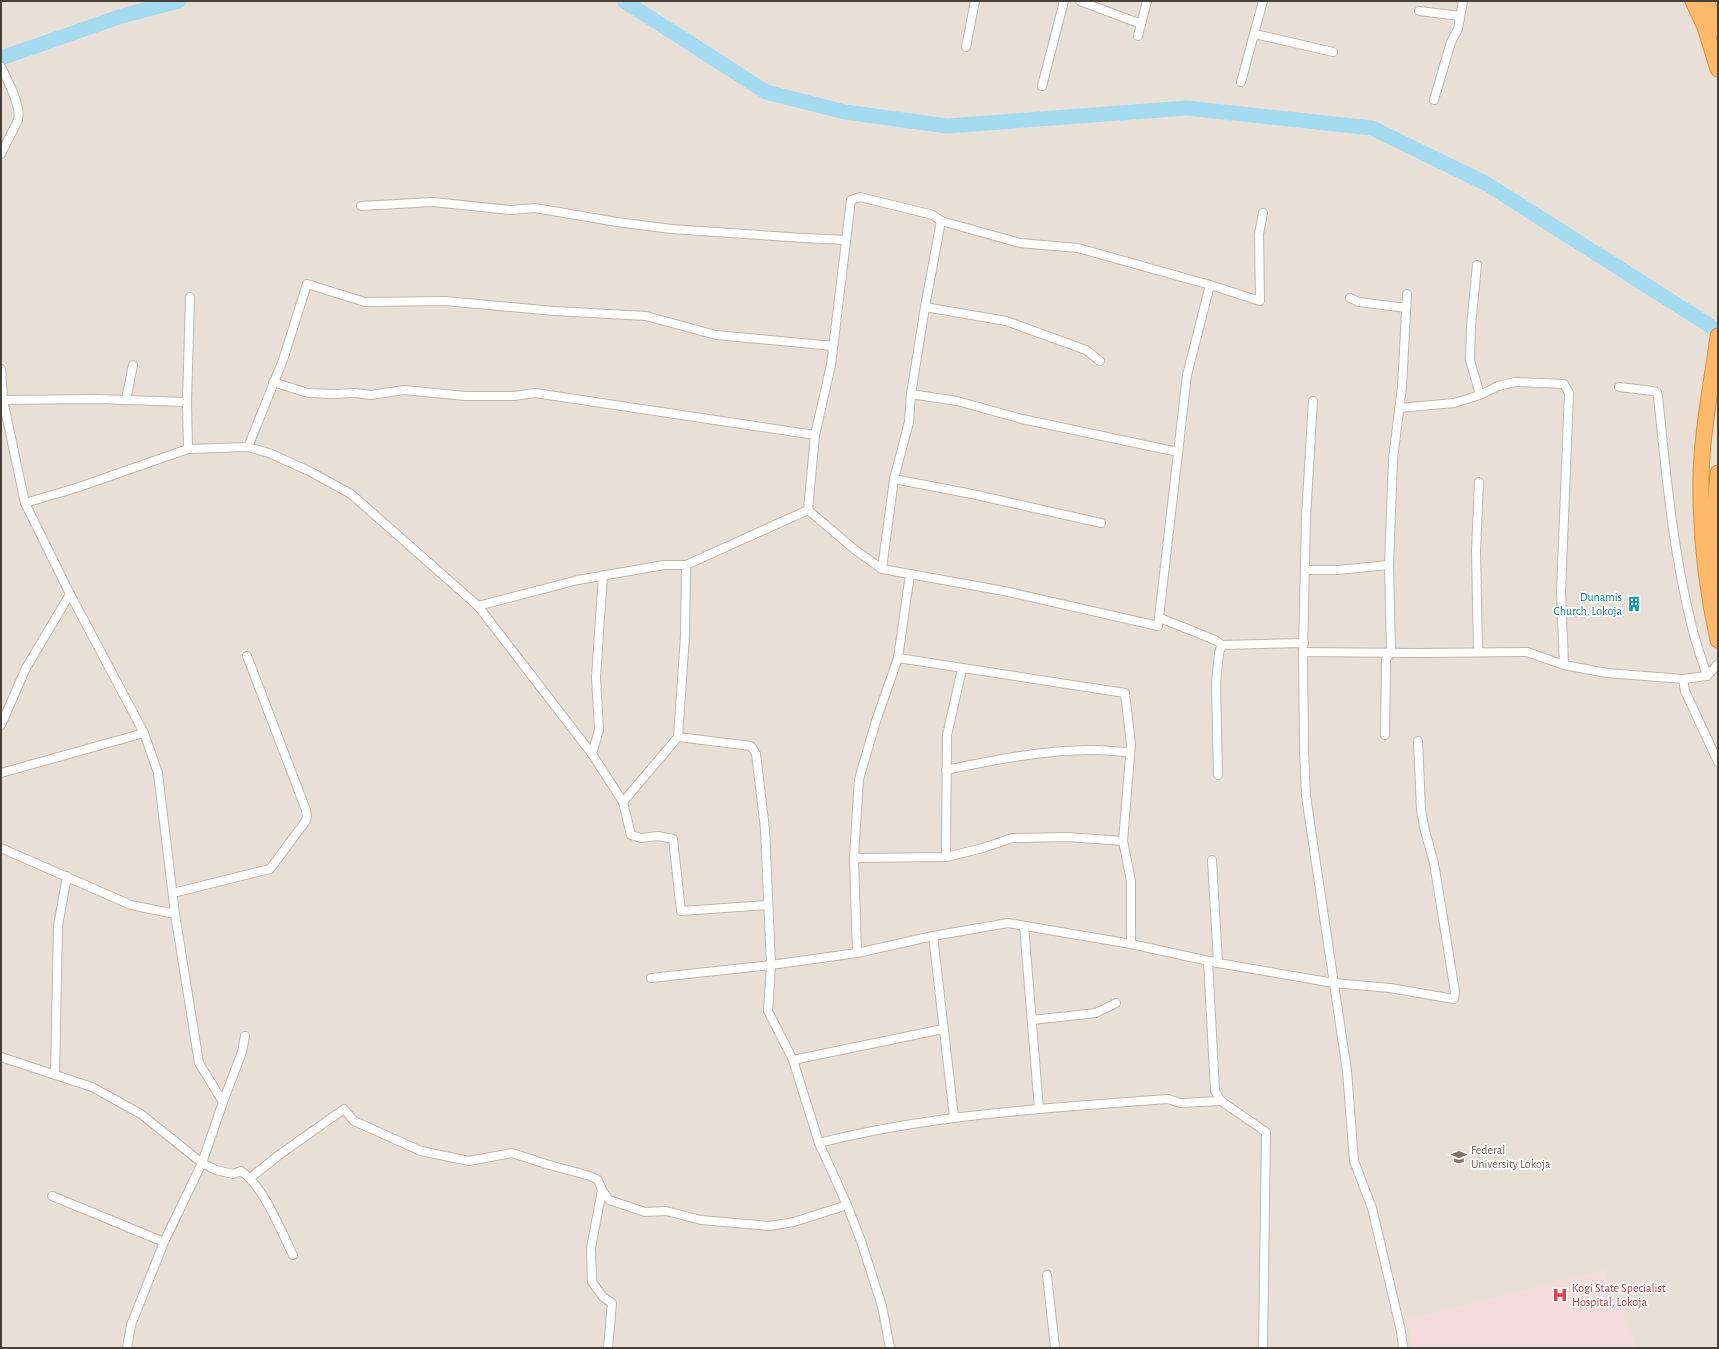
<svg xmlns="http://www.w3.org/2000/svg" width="1719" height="1349" font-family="'Alegreya Sans',sans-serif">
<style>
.residential{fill:#e8e0d6}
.medical{fill:#f5dcdc}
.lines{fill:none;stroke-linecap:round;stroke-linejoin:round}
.river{stroke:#a5dbf1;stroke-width:15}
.street-casing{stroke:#c0b6ab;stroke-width:10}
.highway-casing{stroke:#de8c39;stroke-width:17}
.street{stroke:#fff;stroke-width:8}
.highway{stroke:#feb96a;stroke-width:15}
.labels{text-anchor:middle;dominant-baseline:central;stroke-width:3.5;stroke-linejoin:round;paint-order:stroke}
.culture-label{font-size:12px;fill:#0d838f;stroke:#fff;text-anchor:end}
.education-label{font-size:12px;fill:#785e54;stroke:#fff;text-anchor:start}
.health-label{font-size:12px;fill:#be3a42;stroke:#fff;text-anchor:start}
</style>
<rect width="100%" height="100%" fill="#f4efe8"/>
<rect class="residential" x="1" y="1" width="1717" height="1347"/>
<path class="medical" d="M1604 1270 1638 1348H1412L1407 1320Z"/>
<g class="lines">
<g class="river">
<path d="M624 1 766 92 845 112 947 126 1187 108 1372 128 1487 184 1718 331"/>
<path d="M1 58 122 16 179 1"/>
</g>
<g class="street-casing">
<g id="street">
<path d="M1080 1 1141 24"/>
<path d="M1419 11 1460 16"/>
<path d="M1255 34 1333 52"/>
<path d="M1138 36 1147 1"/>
<path d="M966 47 975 1"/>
<path d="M1 67C7 79 22 107 18 120 13 131 6 143 1 154"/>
<path d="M1241 82 1263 1"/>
<path d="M1042 86 1064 1"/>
<path d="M1434 100 1451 42 1458 29 1463 1"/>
<path d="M361 206 433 202 511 210 535 208 617 222 671 229 804 238 845 240"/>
<path d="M1477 265 1471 326 1470 360 1480 395"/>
<path d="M1350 298 1359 302 1406 308"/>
<path d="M925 307 1006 321 1086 350 1100 361"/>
<path d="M1 369 3 400"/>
<path d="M273 382 308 393 333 394 355 393 371 395 404 390 465 396H514L535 393 815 435"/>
<path d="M1619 387 1653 391 1657 392 1658 396C1666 474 1673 552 1692 627 1696 644 1702 660 1707 676"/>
<path d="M911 394 957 401 1022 419 1178 452"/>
<path d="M126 400 133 365"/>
<path d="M187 402 190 297"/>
<path d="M1399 408 1454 403 1480 395 1498 386 1515 382 1564 384 1569 393 1561 592 1564 665"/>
<path d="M248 447 283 360 307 284 365 302 445 301 554 311 646 316 716 335 833 346"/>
<path d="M894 479 972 494 1101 523"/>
<path d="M25 503 76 488 188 449 248 447 269 453 309 471 351 494 478 606 592 754 623 802 678 737 685 636 686 565"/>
<path d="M808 510 815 435 831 365 851 200 860 197 933 215 941 221 1020 243 1078 248 1210 285 1260 301 1259 234 1263 213"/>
<path d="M808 510 854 549 882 569 1004 591 1158 626 1187 375 1210 285"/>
<path d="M882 569 894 479 909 422 911 394 925 307 941 221"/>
<path d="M1305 570H1337L1389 565"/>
<path d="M478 606 578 580 664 565H686L808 510"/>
<path d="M1160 618 1215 640 1222 645 1304 643"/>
<path d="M1303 652 1306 517 1313 401"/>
<path d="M1478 652 1476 551 1479 482"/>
<path d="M898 658 1125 693 1131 744 1123 841 1131 881V944"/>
<path d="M1683 679 1685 691 1718 762"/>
<path d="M1 725 26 668 70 594"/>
<path d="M1385 735 1386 659 1391 653 1389 565 1393 459 1402 387 1407 294"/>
<path d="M678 737 751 746 756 754 765 829 771 965 768 1011 793 1060 819 1143 847 1205 861 1241 882 1306 890 1348"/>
<path d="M592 754 599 730 596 677 603 575"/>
<path d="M946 770C994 760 1043 750 1093 750 1105 750 1118 752 1130 752"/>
<path d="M1 773 144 733"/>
<path d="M1218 775 1216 682 1219 653 1222 645"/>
<path d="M623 802 631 835 641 838 658 836 673 839 681 911 768 905"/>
<path d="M1 848 131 905 175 914"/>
<path d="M946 857 947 735 962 669"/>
<path d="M854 858 946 857 983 848 1012 838 1068 837 1123 841"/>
<path d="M1212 860 1218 963"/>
<path d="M173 893 270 869 305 822 307 817 306 810 247 656"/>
<path d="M1024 926 1039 1109"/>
<path d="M933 936 954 1117"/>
<path d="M857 953 854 858 859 779 876 721 898 658 910 574"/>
<path d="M1208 961 1215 1091 1221 1101 1266 1132 1263 1348"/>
<path d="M651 978 771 965 857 953 933 936 1008 923 1131 944 1218 963 1334 983 1390 988 1454 999 1455 992 1434 863 1425 831 1421 810 1418 741"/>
<path d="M1032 1020 1096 1013 1116 1003"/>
<path d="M1 1057 92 1087 141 1114 202 1163 216 1170 233 1174 241 1171C264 1187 280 1229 293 1255"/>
<path d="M793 1060 943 1029"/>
<path d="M55 1075 58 926 67 876"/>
<path d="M223 1102 242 1052 245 1036"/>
<path d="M819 1143C933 1114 1051 1108 1168 1099L1180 1103 1221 1101"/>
<path d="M250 1178 279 1155 344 1109 354 1121 421 1151 469 1161 512 1153 546 1164 590 1176 598 1180 602 1190 609 1200 645 1212 666 1211 701 1220 769 1226 794 1222 847 1205"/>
<path d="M602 1190 591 1248 592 1282 603 1297 612 1303 608 1348"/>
<path d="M52 1196 164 1242"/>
<path d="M1047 1275 1055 1348"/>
<path d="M127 1348 131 1325 164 1242 202 1163 223 1102 199 1063 175 914 158 773 144 733 70 594 25 503 3 400 97 399 187 402 188 449"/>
<path d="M1403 1348 1401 1331 1372 1208 1354 1161 1347 1071 1306 796 1304 750 1303 652 1418 653 1527 652 1564 665 1607 673 1683 679 1707 676 1718 664"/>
</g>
</g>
<g class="highway-casing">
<g id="highway">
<path d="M1693 1 1705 27 1718 69"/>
<path d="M1706 1 1718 29"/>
<path d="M1718 336C1712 383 1702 430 1701 477 1700 533 1706 586 1718 640"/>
<path d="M1718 473 1713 530 1718 586"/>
</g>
</g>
<use href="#street" class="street"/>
<use href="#highway" class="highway"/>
</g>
<defs>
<g id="building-bare" transform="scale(1.2)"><path d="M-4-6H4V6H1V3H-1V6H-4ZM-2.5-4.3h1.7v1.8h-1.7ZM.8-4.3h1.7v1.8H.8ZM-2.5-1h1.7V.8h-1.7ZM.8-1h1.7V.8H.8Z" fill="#0f9aa8" stroke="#fff" stroke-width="2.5" paint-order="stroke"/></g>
<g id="university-bare" transform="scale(1.2)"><path d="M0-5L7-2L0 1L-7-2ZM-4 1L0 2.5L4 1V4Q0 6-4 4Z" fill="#8d6e63" stroke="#fff" stroke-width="2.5" paint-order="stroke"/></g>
<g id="hospital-bare" transform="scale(1.2)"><path d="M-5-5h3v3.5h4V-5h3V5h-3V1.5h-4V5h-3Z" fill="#e0444e" stroke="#fff" stroke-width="2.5" paint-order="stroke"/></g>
</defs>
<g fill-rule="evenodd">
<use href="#building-bare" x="1634" y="604"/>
<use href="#university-bare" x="1459" y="1157"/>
<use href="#hospital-bare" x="1560" y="1295"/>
</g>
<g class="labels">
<g class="culture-label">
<text x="1622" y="597">Dunamis<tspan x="1622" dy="14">Church, Lokoja</tspan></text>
</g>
<g class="education-label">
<text x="1471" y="1150">Federal<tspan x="1471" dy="14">University Lokoja</tspan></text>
</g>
<g class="health-label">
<text x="1572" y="1288">Kogi State Specialist<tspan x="1572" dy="14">Hospital, Lokoja</tspan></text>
</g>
</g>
<rect width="1719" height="1349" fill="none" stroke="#483f37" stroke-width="4"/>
</svg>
